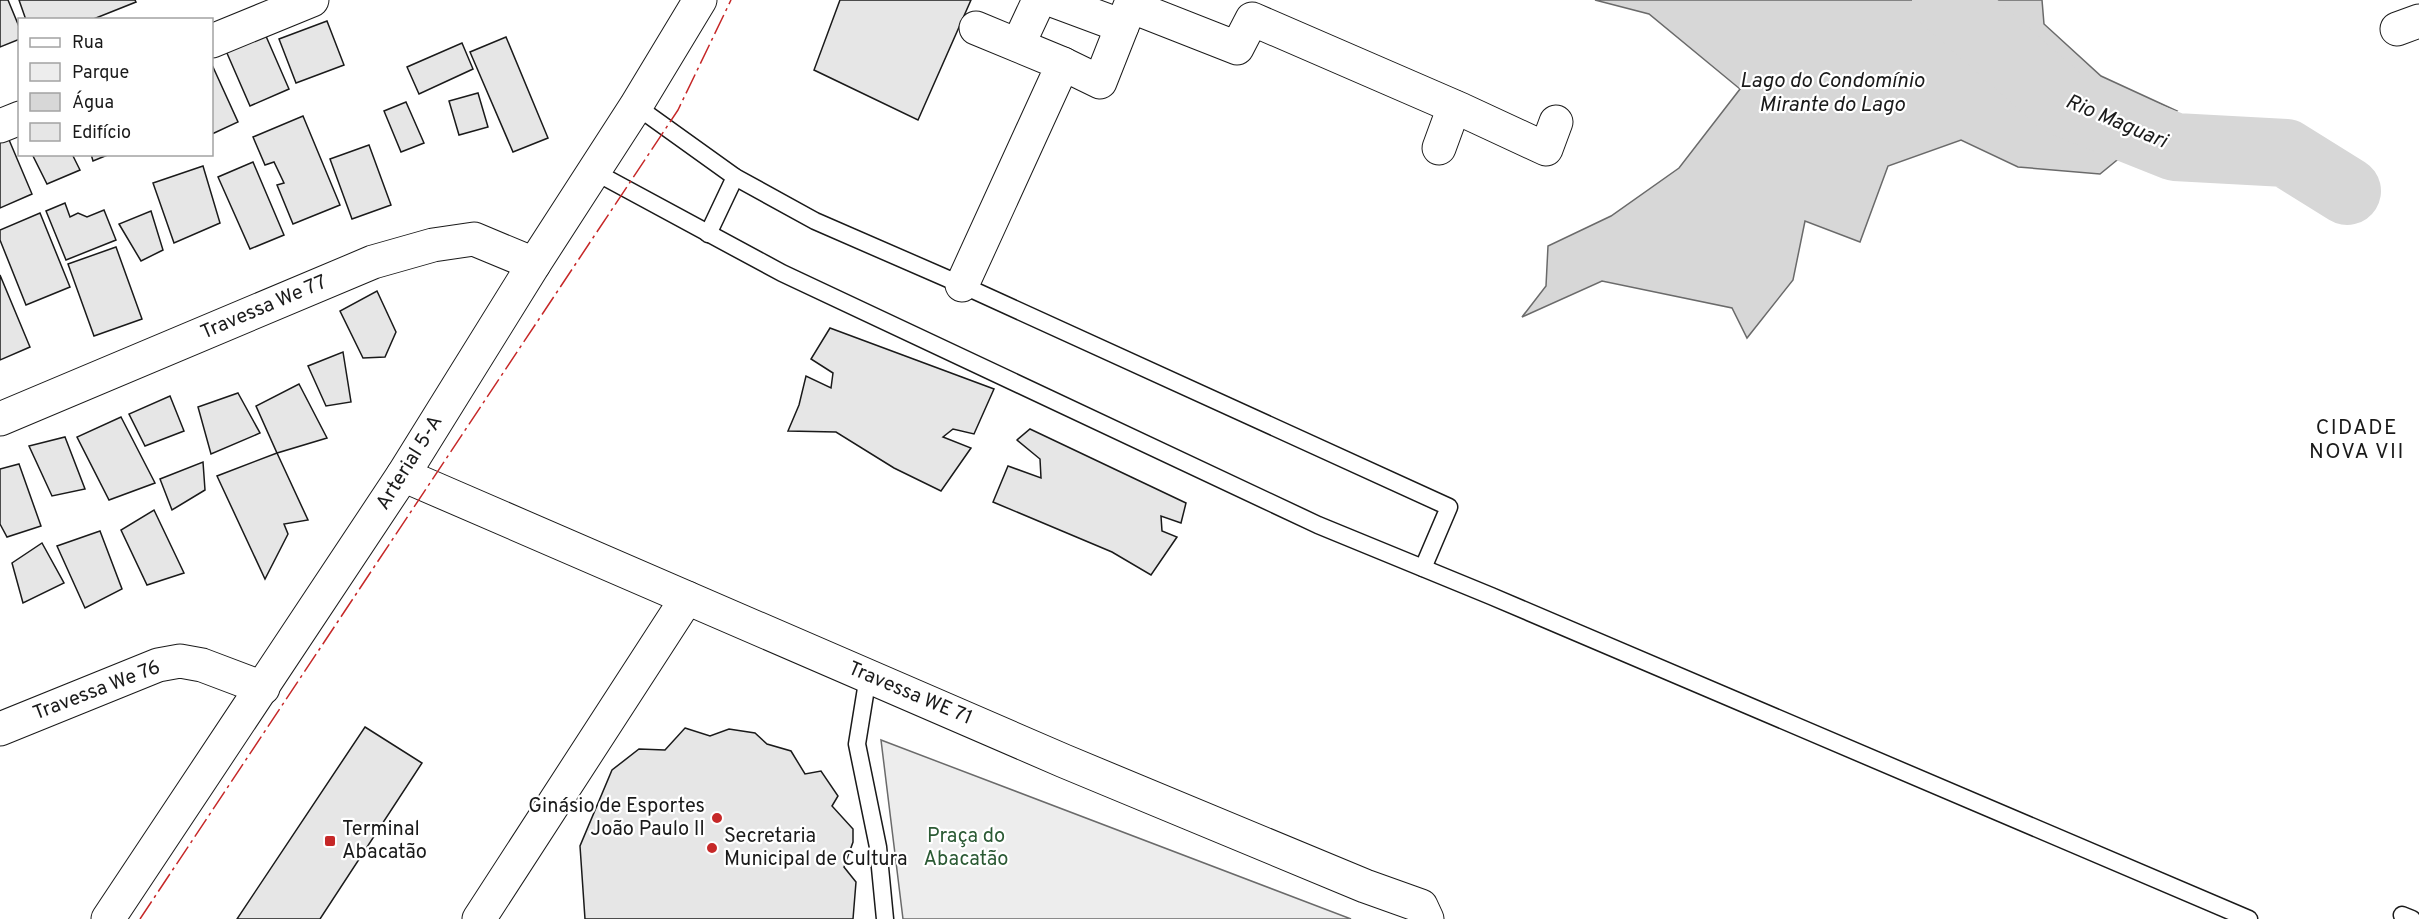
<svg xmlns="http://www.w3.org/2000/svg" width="2419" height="919" font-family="Overpass,sans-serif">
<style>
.green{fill:#ededed;stroke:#6a6a6a;stroke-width:1.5}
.water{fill:#d7d7d7;stroke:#6a6a6a;stroke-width:1.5}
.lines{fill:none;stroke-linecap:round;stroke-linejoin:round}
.river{stroke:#d7d7d7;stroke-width:68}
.building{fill:#e6e6e6;stroke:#1a1a1a;stroke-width:1.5}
.lane-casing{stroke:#1a1a1a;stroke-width:19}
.street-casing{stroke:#1a1a1a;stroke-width:35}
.secondary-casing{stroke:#1a1a1a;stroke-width:35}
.lane{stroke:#fff;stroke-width:16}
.street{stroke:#fff;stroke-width:33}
.secondary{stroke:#fff;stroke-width:33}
.power{stroke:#c62828;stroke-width:1.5;stroke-dasharray:21 4.5 3 4.5;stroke-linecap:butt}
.poi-dot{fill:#c62828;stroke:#fff;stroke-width:2}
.labels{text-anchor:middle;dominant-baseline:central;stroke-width:4.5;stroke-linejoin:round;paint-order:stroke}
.street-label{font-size:20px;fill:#1a1a1a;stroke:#fff}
.poi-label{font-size:20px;fill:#1a1a1a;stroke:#fff;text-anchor:start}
.park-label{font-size:20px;fill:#2b5a34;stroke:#fff}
.water-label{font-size:21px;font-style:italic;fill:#1a1a1a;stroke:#fff}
.neighbourhood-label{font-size:21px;letter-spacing:1.5px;fill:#1a1a1a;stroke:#fff}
</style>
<rect width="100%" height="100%" fill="#fff"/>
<path class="green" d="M881 740 1351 919H903Z"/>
<path class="water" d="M1595 0H2042L2044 24 2101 76 2177 111 2100 174 2018 167 1961 140 1888 166 1860 242 1805 221 1793 280 1747 338 1732 308 1602 281 1522 317 1546 286 1548 246 1611 216 1679 168 1740 89 1649 14Z"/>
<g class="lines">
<path class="river" d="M1946 0 2062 102 2175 147 2286 153 2347 191"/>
</g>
<g class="building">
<path d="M0 0H8L20 29V39L0 47Z"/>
<path d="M19 0H135L136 2 91 20H26Z"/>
<path d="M840 0H971L918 120 814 70Z"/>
<path d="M327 21 344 65 296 83 279 39Z"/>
<path d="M262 27 289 89 250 106 223 44Z"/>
<path d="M506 37 548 138 513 152 470 52Z"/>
<path d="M462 43 473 69 419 94 407 67Z"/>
<path d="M213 67 238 122 212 134V68Z"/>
<path d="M478 93 488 127 459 135 449 101Z"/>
<path d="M406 102 424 143 401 152 384 111Z"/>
<path d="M303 116 340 205 293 224 277 185 284 183 274 162 265 165 253 137Z"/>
<path d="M4 128 32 194 0 208V129Z"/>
<path d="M369 145 391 205 352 219 330 159Z"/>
<path d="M32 154H72L80 170 47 184Z"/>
<path d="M91 154H110L93 161Z"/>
<path d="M253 162 284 235 250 249 218 177Z"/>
<path d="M203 166 220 223 174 243 153 183Z"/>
<path d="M65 203 70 217 78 213 87 217 104 210 116 240 66 260 46 211Z"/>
<path d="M151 211 163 250 141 261 119 224Z"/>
<path d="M40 213 70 287 26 305 0 240V230Z"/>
<path d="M116 247 142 319 94 336 68 264Z"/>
<path d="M0 275 30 347 0 360Z"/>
<path d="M377 291 396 332 385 357 363 358 340 311Z"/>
<path d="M830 328 994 389 974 434 953 429 943 437 971 448 941 491 894 468 836 432 788 431 799 405 806 376 831 388 833 373 811 359Z"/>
<path d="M343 352 351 402 326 406 308 366Z"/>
<path d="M299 384 327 438 277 453 256 406Z"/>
<path d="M238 393 260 433 211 454 198 407Z"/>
<path d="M170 396 184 431 145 446 129 414Z"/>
<path d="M121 417 155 483 109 500 77 437Z"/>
<path d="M1030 429 1186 503 1181 523 1161 516 1162 531 1177 537 1151 575 1112 552 993 502 1008 466 1041 478 1040 459 1017 440Z"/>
<path d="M65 437 85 489 52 496 29 446Z"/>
<path d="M277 453 308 520 284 524 288 534 265 579 217 476Z"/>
<path d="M203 462 205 490 172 510 160 479Z"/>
<path d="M19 464 41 526 7 537 0 524V469Z"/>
<path d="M154 510 184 573 147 585 121 530Z"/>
<path d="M100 531 122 589 85 608 57 546Z"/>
<path d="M42 543 64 583 23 603 12 563Z"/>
<path d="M365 727 422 763 320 919H237Z"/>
<path d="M685 728 710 736 729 729 755 733 767 744 791 751 805 774 821 771 838 796 832 806 853 829V842L844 867 856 882 853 919H585L580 846 612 770 639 749 665 750Z"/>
</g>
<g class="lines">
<g class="lane-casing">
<g id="lane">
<path d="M636 106 735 177 815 221 962 285 1449 507 1423 568"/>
<path d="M595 172 782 273 1318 525 1491 596 2249 919"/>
<path d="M708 234 735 177"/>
<path d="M868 676 857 744 878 847 885 919"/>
<path d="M2402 915 2412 919"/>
</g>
</g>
<g class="street-casing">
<g id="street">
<path d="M1052 0 1122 26"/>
<path d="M2397 29 2419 21"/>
<path d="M212 41 312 0"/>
<path d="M1018 45 1039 0"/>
<path d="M1063 64 1100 82 1130 6 1237 48 1252 19 1462 110 1546 149 1556 122"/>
<path d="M0 126 20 118"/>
<path d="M1439 148 1454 107"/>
<path d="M962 285 1063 64 976 28"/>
<path d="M0 419 373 262 433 245 474 239 534 264"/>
<path d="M403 475 1064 761 1365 886 1421 906 1427 919"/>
<path d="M0 729 158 665 180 661 202 665 263 688"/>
<path d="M479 919 687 598"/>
</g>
</g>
<g class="secondary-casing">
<path id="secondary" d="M108 919 403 475 534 264 636 106 700 0"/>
</g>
<use href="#lane" class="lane"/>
<use href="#street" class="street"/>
<use href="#secondary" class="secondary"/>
<path class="power" d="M140 919 678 110 731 0"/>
</g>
<g class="poi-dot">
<circle cx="717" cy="818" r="6"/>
<rect x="324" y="835" width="12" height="12" rx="3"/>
<circle cx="712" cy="848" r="6"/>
</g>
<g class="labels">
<g class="street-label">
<text transform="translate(264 308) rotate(-23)">Travessa We 77</text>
<text transform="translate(410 463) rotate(-58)">Arterial 5-A</text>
<text transform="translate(97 691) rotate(-21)">Travessa We 76</text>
<text transform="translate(910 694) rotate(23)">Travessa WE 71</text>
</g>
<g class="poi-label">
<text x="705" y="807" text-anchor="end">Ginásio de Esportes<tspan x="705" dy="23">João Paulo II</tspan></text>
<text x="342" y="830">Terminal<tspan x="342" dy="23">Abacatão</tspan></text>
<text x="724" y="837">Secretaria<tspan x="724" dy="23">Municipal de Cultura</tspan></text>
</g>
<g class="park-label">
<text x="966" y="837">Praça do<tspan x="966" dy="23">Abacatão</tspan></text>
</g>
<g class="water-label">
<text x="1832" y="81">Lago do Condomínio<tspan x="1832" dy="24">Mirante do Lago</tspan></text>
<text transform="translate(2116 122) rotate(23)">Rio Maguari</text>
</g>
<g class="neighbourhood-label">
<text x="2357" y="428">CIDADE<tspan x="2357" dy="24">NOVA VII</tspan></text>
</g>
</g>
<rect x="18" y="18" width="195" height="138" fill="#ffffff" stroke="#a3a3a3" stroke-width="1.5"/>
<rect x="30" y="38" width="30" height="9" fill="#ffffff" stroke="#a3a3a3" stroke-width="1.5"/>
<text x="72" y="48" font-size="18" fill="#1a1a1a">Rua</text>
<rect x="30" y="63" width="30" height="18" fill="#ededed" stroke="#a3a3a3" stroke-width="1.5"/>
<text x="72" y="78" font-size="18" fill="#1a1a1a">Parque</text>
<rect x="30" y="93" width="30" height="18" fill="#d7d7d7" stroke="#a3a3a3" stroke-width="1.5"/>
<text x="72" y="108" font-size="18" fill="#1a1a1a">Água</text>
<rect x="30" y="123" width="30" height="18" fill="#e6e6e6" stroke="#a3a3a3" stroke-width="1.5"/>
<text x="72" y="138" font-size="18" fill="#1a1a1a">Edifício</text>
</svg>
